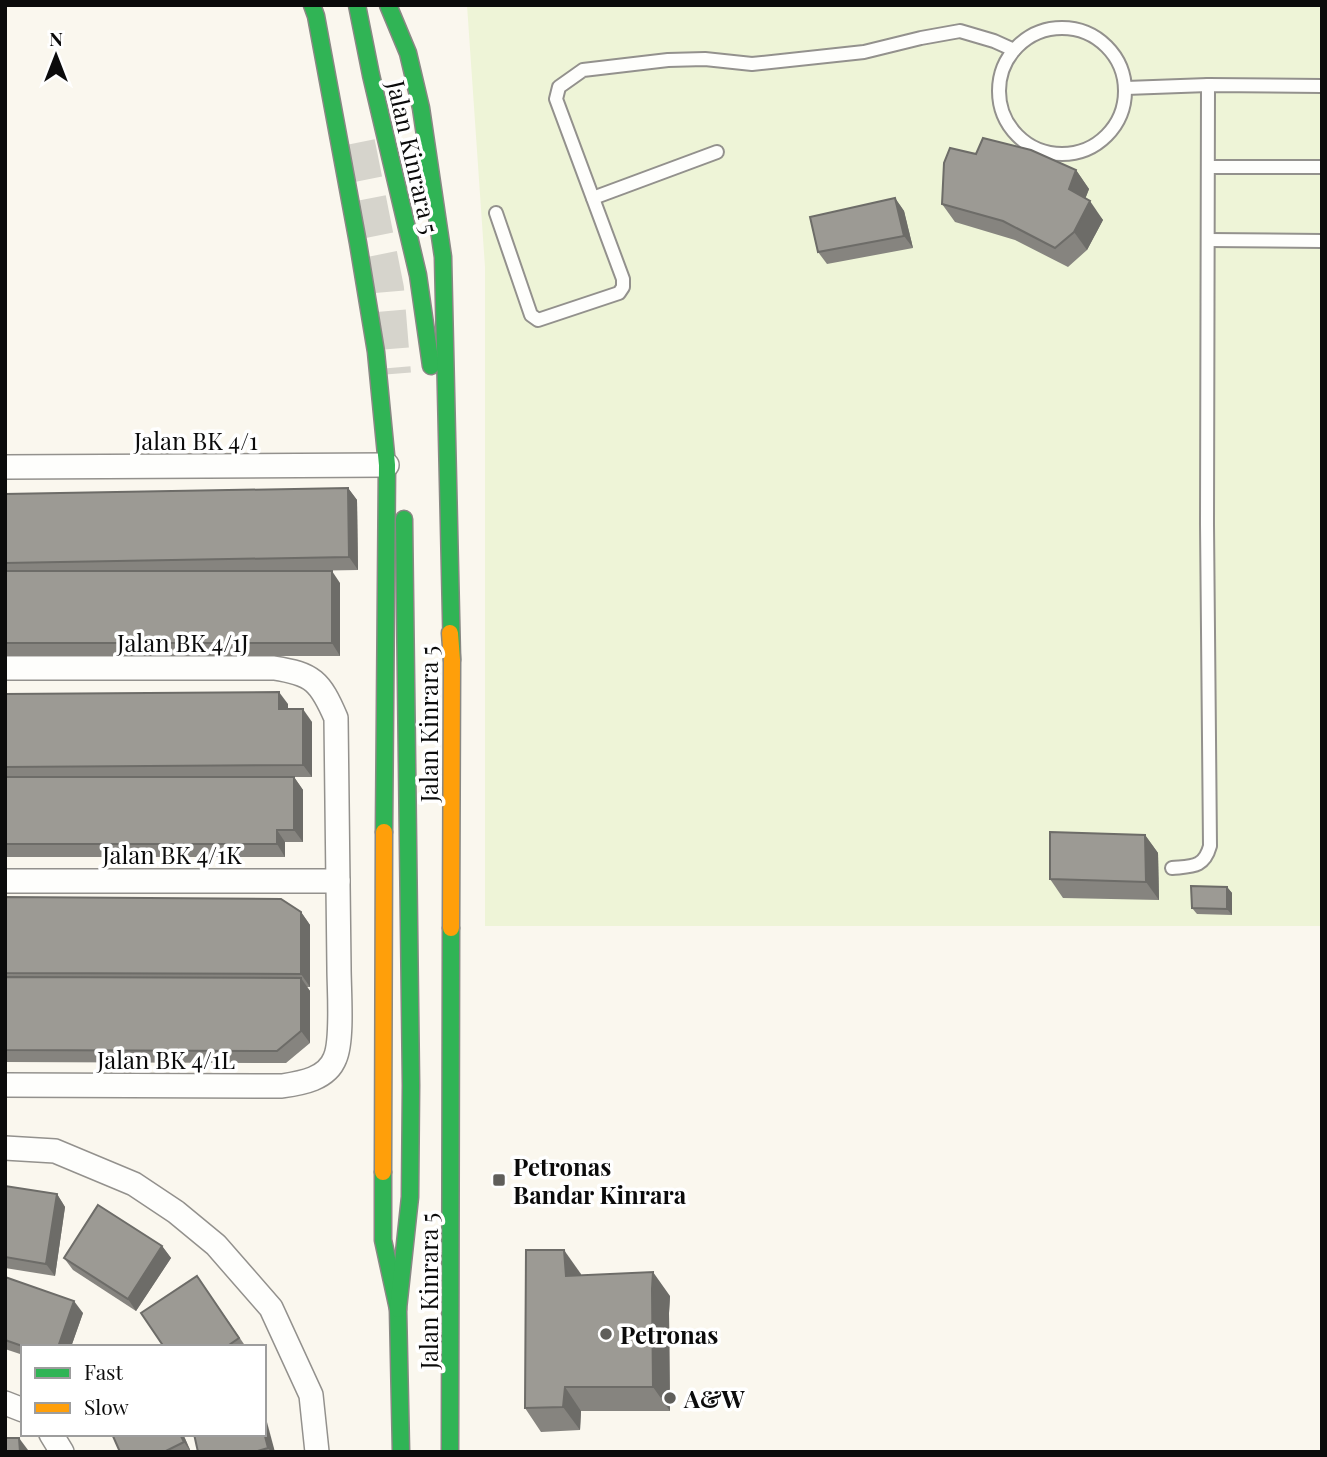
<svg xmlns="http://www.w3.org/2000/svg" width="1327" height="1457" font-family="'Playfair Display',serif">
<style>
.pitch{fill:#eef4d7}
.lines{fill:none;stroke-linecap:round;stroke-linejoin:round}
.highway-tunnel{stroke:#d6d4cc;stroke-width:38;stroke-dasharray:38 19;stroke-linecap:butt}
.lane-casing{stroke:#93918d;stroke-width:16}
.street-casing{stroke:#93918d;stroke-width:26}
.fast-casing{stroke:#898884;stroke-width:19}
.slow-casing{stroke:#898884;stroke-width:19}
.lane{stroke:#fefefc;stroke-width:12}
.street{stroke:#fefefc;stroke-width:23}
.fast{stroke:#30b455;stroke-width:16}
.slow{stroke:#ff9f0a;stroke-width:16}
.wall{fill:#86847f}
.shaded-wall{fill:#6d6c68}
.building{fill:#9c9a94;stroke:#6d6c68;stroke-width:2}
.poi-dot{fill:#5f5e5a;stroke:#fff;stroke-width:2.5}
.labels{text-anchor:middle;dominant-baseline:central;stroke-width:7;stroke-linejoin:round;paint-order:stroke}
.street-label{font-size:24px;fill:#0b0b0b;stroke:#fff}
.poi-label{font-size:24px;font-weight:bold;fill:#0b0b0b;stroke:#fff;text-anchor:start}
</style>
<rect width="100%" height="100%" fill="#faf7ee"/>
<path class="pitch" d="M467 5H1322V926H485V267Z"/>
<g class="lines">
<path class="highway-tunnel" d="M356 143 385 289 392 374"/>
<g class="lane-casing">
<g id="lane">
<circle cx="1062" cy="91" r="63"/>
<path d="M1126 88 1208 85 1322 86"/>
<path d="M1208 167H1322"/>
<path d="M593 198 717 152"/>
<path d="M496 213 531 315 538 320 619 293 623 287V279L556 99 559 87 583 70 668 60 705 59 752 64 864 52 921 38 960 31 994 41 1014 50"/>
<path d="M1208 240 1322 241"/>
<path d="M1172 868C1192 866 1204 868 1210 846L1207 524 1208 85"/>
</g>
</g>
<g class="street-casing">
<g id="street">
<path d="M5 467 387 465"/>
<path d="M5 668H274C313 674 320 681 336 718 337 801 338 885 339 968 339 990 343 1040 335 1058 327 1079 302 1083 282 1086L5 1085"/>
<path d="M5 881H338"/>
<path d="M5 1148 55 1151 134 1184 176 1212 216 1245 271 1308 311 1395 317 1452"/>
<path d="M5 1403 23 1410"/>
<path d="M51 1434 62 1452"/>
</g>
</g>
<g class="fast-casing">
<g id="fast">
<path d="M312 5 316 16 358 243 376 352 387 465 384 832"/>
<path d="M357 5 371 75 418 275 431 366"/>
<path d="M388 5 408 53 421 108 443 257 452 660"/>
<path d="M383 1172V1240L398 1309 401 1452"/>
<path d="M398 1309 410 1197 411 1085 404 519"/>
<path d="M450 1452 451 928"/>
</g>
</g>
<g class="slow-casing">
<g id="slow">
<path d="M450 633 452 660 451 928"/>
<path d="M383 1172 384 832"/>
</g>
</g>
<use href="#lane" class="lane"/>
<use href="#street" class="street"/>
<use href="#fast" class="fast"/>
<use href="#slow" class="slow"/>
</g>
<g class="wall">
<path d="M976 154 1076 170 1089 189 1085 199 1103 220 1087 250 1068 267 1015 240 955 222 942 204Z"/>
<path d="M895 198 904 211 913 248 827 264 818 252Z"/>
<path d="M348 488 357 500 358 570 300 571 340 583V656H6L5 654V494Z"/>
<path d="M5 694 288 704V709L312 722V777H294L303 790V842H285V857H7L5 855V777H7L5 775Z"/>
<path d="M1145 835 1158 853 1159 900 1063 898 1050 879Z"/>
<path d="M1227 887 1232 893V915L1197 914 1192 908Z"/>
<path d="M5 897 301 912 310 925V987H307L310 991V1043L286 1063 5 1062Z"/>
<path d="M5 1186 57 1194 65 1207 55 1276 5 1268Z"/>
<path d="M162 1246 171 1258 136 1311 73 1270 64 1258Z"/>
<path d="M581 1274V1276L670 1296 669 1313 670 1411H581L580 1430 541 1432 525 1408Z"/>
<path d="M197 1276 246 1347H164Z"/>
<path d="M5 1277 83 1313 71 1347H23V1355L5 1349Z"/>
<path d="M183 1434 191 1452H120Z"/>
<path d="M264 1434 275 1452H198Z"/>
</g>
<g class="shaded-wall">
<path d="M1076 170 1089 189 1082 207 1069 189Z"/>
<path d="M895 198 904 211 913 248 904 236Z"/>
<path d="M1090 201 1103 220 1087 250 1074 232Z"/>
<path d="M348 488 357 500 358 570 349 557Z"/>
<path d="M332 571 340 583V656L332 643Z"/>
<path d="M279 692 288 704V722L279 709Z"/>
<path d="M303 709 312 722V777L303 765Z"/>
<path d="M294 777 303 790V842L294 830Z"/>
<path d="M277 830 285 842V857L277 844Z"/>
<path d="M1145 835 1158 853 1159 900 1146 882Z"/>
<path d="M1227 887 1232 893V915L1227 909Z"/>
<path d="M301 912 310 925V987L301 974Z"/>
<path d="M301 978 310 991V1043L301 1031Z"/>
<path d="M57 1194 65 1207 55 1276 46 1264Z"/>
<path d="M162 1246 171 1258 136 1311 128 1299Z"/>
<path d="M564 1250 581 1274 583 1300 566 1276Z"/>
<path d="M653 1272 670 1296 669 1313 670 1411 653 1387 652 1289Z"/>
<path d="M74 1301 83 1313 71 1347H58Z"/>
<path d="M565 1387 581 1411 580 1430 563 1407Z"/>
<path d="M264 1411 275 1452H271L268 1448 264 1432Z"/>
<path d="M180 1434H183L191 1452 184 1442Z"/>
<path d="M19 1438 28 1450V1452H20Z"/>
</g>
<g class="building">
<path d="M983 138 1031 150 1076 170 1069 189 1090 201 1074 232 1055 248 1003 221 942 204 944 163 950 148 976 154Z"/>
<path d="M895 198 904 236 818 252 810 217Z"/>
<path d="M348 488 349 557 5 563V494Z"/>
<rect x="5" y="571" width="327" height="72"/>
<path d="M279 692V709H303V765L5 767V694Z"/>
<path d="M5 777H294V830H277V844H5Z"/>
<path d="M1050 832 1145 835 1146 882 1050 879Z"/>
<path d="M1191 886 1227 887V909L1192 908Z"/>
<path d="M5 897 281 899 301 912V974L5 973Z"/>
<path d="M5 977 301 978V1031L277 1051 5 1050Z"/>
<path d="M5 1186 57 1194 46 1264 5 1257Z"/>
<path d="M98 1205 162 1246 128 1299 64 1258Z"/>
<path d="M526 1250H564L566 1276 653 1272 652 1289 653 1387H565L563 1407 525 1408Z"/>
<path d="M197 1276 239 1338 226 1347H164L141 1313Z"/>
<path d="M5 1277 74 1301 58 1347H25L5 1340Z"/>
<path d="M264 1432 268 1448 254 1452H198L194 1434H264Z"/>
<path d="M112 1434H180L184 1442 164 1452H120Z"/>
<path d="M5 1438H19L20 1452H5Z"/>
</g>
<g class="poi-dot">
<rect x="492" y="1173" width="14" height="14" rx="3.5"/>
<circle cx="606" cy="1334" r="7"/>
<circle cx="670" cy="1398" r="7"/>
</g>
<g class="labels">
<g class="street-label">
<text transform="translate(414 157) rotate(77)">Jalan Kinrara 5</text>
<text x="196" y="440">Jalan BK 4/1</text>
<text x="183" y="642">Jalan BK 4/1J</text>
<text transform="translate(428 724) rotate(-90)">Jalan Kinrara 5</text>
<text x="172" y="854">Jalan BK 4/1K</text>
<text x="166" y="1059">Jalan BK 4/1L</text>
<text transform="translate(428 1291) rotate(-90)">Jalan Kinrara 5</text>
</g>
<g class="poi-label">
<text x="513" y="1166">Petronas<tspan x="513" dy="28">Bandar Kinrara</tspan></text>
<text x="620" y="1334">Petronas</text>
<text x="684" y="1398">A&amp;W</text>
</g>
</g>
<rect width="1327" height="1457" fill="none" stroke="#0b0b0b" stroke-width="14"/>
<rect x="21" y="1345" width="245" height="91" fill="#ffffff" stroke="#9d9d9d" stroke-width="2"/>
<rect x="35" y="1368" width="35" height="10" fill="#30b455" stroke="#9d9d9d" stroke-width="2"/>
<text x="84" y="1380" font-size="21" fill="#0b0b0b">Fast</text>
<rect x="35" y="1403" width="35" height="10" fill="#ff9f0a" stroke="#9d9d9d" stroke-width="2"/>
<text x="84" y="1415" font-size="21" fill="#0b0b0b">Slow</text>
<g transform="translate(56 56)" stroke="#ffffff" stroke-width="5" paint-order="stroke">
<path d="M0-5L12 26L0 18L-12 26Z" fill="#0b0b0b"/>
<text y="-10" font-size="19" font-weight="bold" text-anchor="middle" fill="#0b0b0b">N</text>
</g>
</svg>
